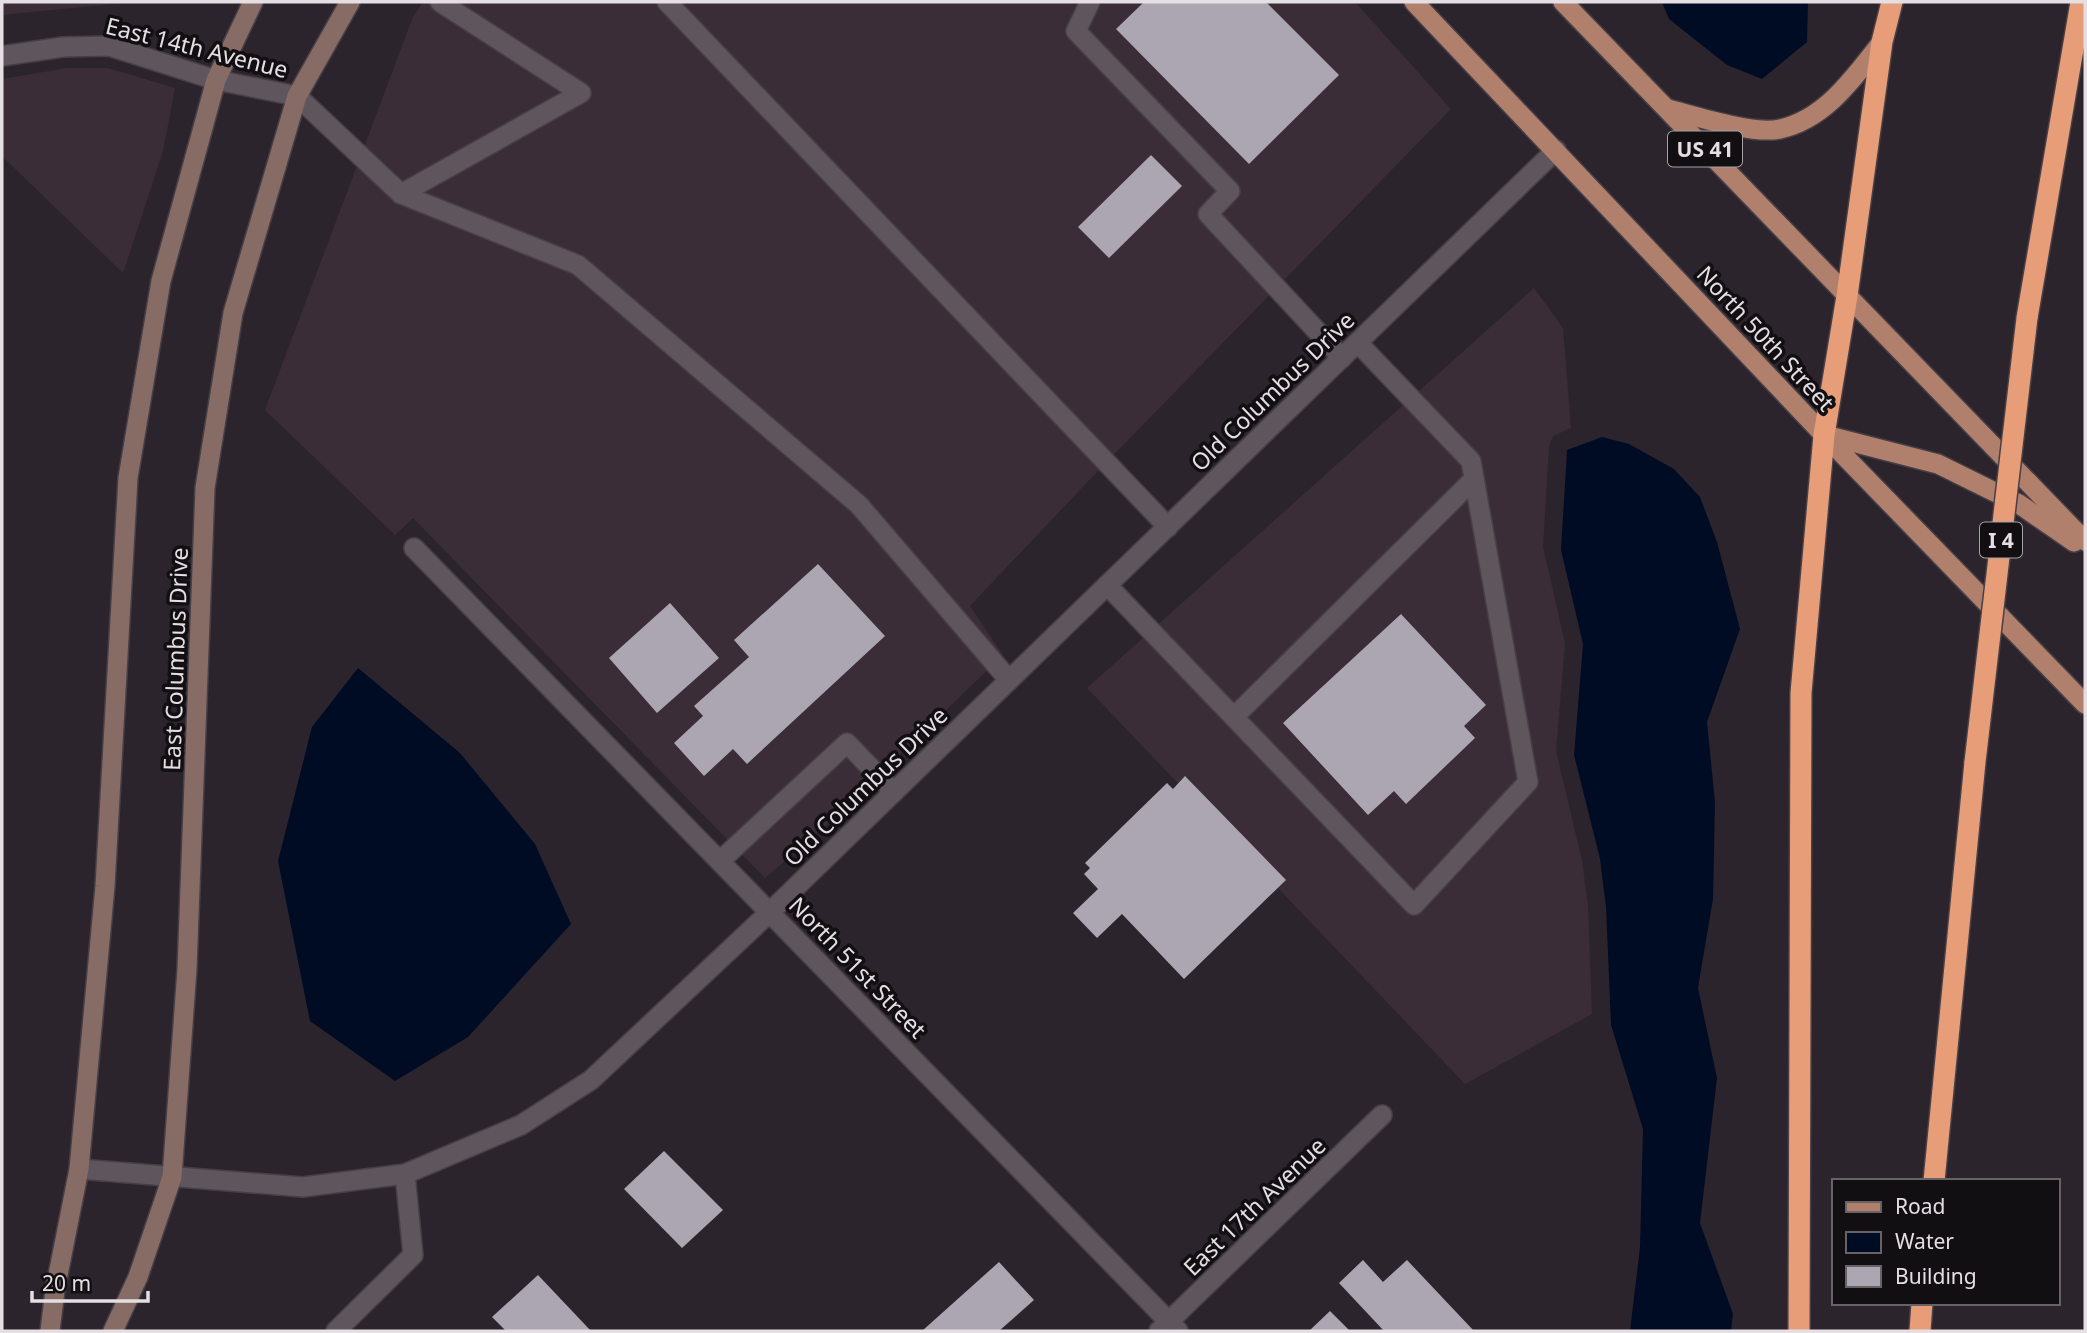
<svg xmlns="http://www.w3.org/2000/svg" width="2087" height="1333" font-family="'Noto Sans',sans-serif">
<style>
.built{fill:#3a2d38}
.water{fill:#000c24}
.building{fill:#aba6b2}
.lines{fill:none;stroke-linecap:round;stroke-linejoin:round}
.service-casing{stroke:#473f46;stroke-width:22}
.minor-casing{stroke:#473f46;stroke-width:22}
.secondary-casing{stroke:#473f46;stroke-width:22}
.primary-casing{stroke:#473f46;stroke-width:22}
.motorway-casing{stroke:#473f46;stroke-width:24}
.service{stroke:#5e555d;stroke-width:19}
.minor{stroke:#5e555d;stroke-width:19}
.secondary{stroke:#876b65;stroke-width:19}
.primary{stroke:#b0806d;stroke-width:19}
.motorway{stroke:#e79d77;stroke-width:21}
.motorway-bridge-casing{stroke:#473f46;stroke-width:24;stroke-linecap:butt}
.motorway-bridge{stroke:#e79d77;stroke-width:21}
.labels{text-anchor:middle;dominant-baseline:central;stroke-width:7;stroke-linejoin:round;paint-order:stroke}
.shield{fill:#120f12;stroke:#a6a1a5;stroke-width:2}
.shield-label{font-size:21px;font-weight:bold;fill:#e5dfe4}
.street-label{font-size:23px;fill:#e5dfe4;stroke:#120f12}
</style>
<rect width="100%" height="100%" fill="#2c242c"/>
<g class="built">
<path d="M2 2H133L2 15Z"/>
<path d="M423 2H1355L1451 109 1096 473 970 606 1003 655 828 824 765 878 413 518 395 535 265 410 413 17Z"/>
<path d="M67 68H108L175 88 163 151 123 273 2 156V79Z"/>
<path d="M1534 288 1563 328 1571 428 1553 436 1549 447 1543 547 1565 643 1556 751 1582 860 1588 907 1592 1014 1465 1084 1087 688Z"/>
</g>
<g class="water">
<path d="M1662 2H1808L1807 42 1762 79 1727 65 1669 19Z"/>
<path d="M1602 437 1629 444 1674 469 1700 497 1717 542 1740 629 1707 722 1715 802 1713 899 1698 988 1717 1078 1700 1223 1733 1314 1731 1331H1630L1640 1247 1643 1129 1611 1025 1606 907 1600 859 1574 755 1583 644 1561 550 1567 450Z"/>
<path d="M358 668 460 753 535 844 571 924 468 1037 395 1081 310 1021 278 861 312 727Z"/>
</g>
<g class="building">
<path d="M1144 2H1266L1339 75 1249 164 1116 29Z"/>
<path d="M1151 155 1182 186 1109 258 1078 227Z"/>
<path d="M818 564 885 636 747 764 733 749 704 776 674 743 703 716 694 706 749 657 734 640Z"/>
<path d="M670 603 719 658 657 713 609 658Z"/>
<path d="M1401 614 1486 705 1464 726 1475 738 1406 804 1394 791 1368 815 1283 723Z"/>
<path d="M1185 776 1286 880 1184 979 1122 914 1097 938 1073 913 1098 889 1084 874 1090 868 1085 863 1167 783 1173 789Z"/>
<path d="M664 1151 723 1210 682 1248 624 1189Z"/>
<path d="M1363 1260 1383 1282 1407 1260 1474 1331H1384L1339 1283Z"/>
<path d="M999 1262 1034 1300 999 1331H922Z"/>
<path d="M538 1275 591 1331H506L492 1317Z"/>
<path d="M1330 1311 1350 1331H1309Z"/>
</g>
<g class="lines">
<g class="service-casing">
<g id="service">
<path d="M667 2 1168 527"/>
<path d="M1090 2 1076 31 1230 191 1208 214 1342 358"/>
<path d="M297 96 401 194 578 265 859 505 1009 680"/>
<path d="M401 194 581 93 440 2"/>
<path d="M1107 585 1414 905 1528 782 1471 461 1358 343"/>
<path d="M1234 717 1474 479"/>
<path d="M720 861 847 743 894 792"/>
</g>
</g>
<g class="minor-casing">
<g id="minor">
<path d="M2 56 63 47 109 46 216 80 297 96"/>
<path d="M414 548 1178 1331"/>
<path d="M79 1169 303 1187 405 1174 521 1125 591 1080 770 912 1556 150"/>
<path d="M336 1331 413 1255 405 1174"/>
<path d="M1159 1331 1382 1115"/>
</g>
</g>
<g class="secondary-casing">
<g id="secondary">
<path d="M50 1331 55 1290 79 1169 105 886 128 478 161 281 216 80 253 2"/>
<path d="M113 1331 138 1277 172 1177 187 969 205 488 233 313 297 96 350 2"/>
</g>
</g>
<g class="primary-casing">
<g id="primary">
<path d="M1414 2 1824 435 2085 704"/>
<path d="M1563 2 2085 541"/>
<path d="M1668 109C1695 116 1754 135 1780 129 1826 119 1855 76 1882 42"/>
<path d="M1825 435 1938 464 2019 504 2074 542"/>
</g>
</g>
<g class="motorway-casing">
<g id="motorway">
<path d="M2027 318 2081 2"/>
<path d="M1934 1181 1975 762"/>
<path d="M1799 1331 1801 693 1824 435 1847 296 1882 42 1892 2"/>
<path d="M1920 1331 1922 1303"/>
</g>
</g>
<use href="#service" class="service"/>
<use href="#minor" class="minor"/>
<use href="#secondary" class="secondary"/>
<use href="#primary" class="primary"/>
<use href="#motorway" class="motorway"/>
<g class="motorway-bridge-casing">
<path id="motorway-bridge" d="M1975 762 2027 318"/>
</g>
<use href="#motorway-bridge" class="motorway-bridge"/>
</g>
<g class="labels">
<g class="shield">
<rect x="1668" y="131.5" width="74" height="35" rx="5"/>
<rect x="1980" y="522.5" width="42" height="35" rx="5"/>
</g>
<g class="shield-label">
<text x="1705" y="149">US 41</text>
<text x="2001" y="540">I 4</text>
</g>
<g class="street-label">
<text transform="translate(197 47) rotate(14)">East 14th Avenue</text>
<text transform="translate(1766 338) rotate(47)">North 50th Street</text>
<text transform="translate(1272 391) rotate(-44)">Old Columbus Drive</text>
<text transform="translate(175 659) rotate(-88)">East Columbus Drive</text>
<text transform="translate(865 786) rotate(-44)">Old Columbus Drive</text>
<text transform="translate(858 967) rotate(46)">North 51st Street</text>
<text transform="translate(1254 1206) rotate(-44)">East 17th Avenue</text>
</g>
</g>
<rect width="2087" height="1333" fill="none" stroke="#e5dfe4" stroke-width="7"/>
<rect x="1832" y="1179" width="228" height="126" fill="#120f12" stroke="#666266" stroke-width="2"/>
<rect x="1846" y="1202" width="35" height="10" fill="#b0806d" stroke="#666266" stroke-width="2"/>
<text x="1895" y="1214" font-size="21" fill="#e5dfe4">Road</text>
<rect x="1846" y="1232" width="35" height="21" fill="#000c24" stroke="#666266" stroke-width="2"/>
<text x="1895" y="1249" font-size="21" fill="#e5dfe4">Water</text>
<rect x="1846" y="1266" width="35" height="21" fill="#aba6b2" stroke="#666266" stroke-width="2"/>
<text x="1895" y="1284" font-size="21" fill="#e5dfe4">Building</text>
<path d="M32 1291v10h116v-10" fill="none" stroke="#e5dfe4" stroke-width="3.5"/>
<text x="42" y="1291" font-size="21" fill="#e5dfe4" stroke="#120f12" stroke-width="5" paint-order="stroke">20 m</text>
</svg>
